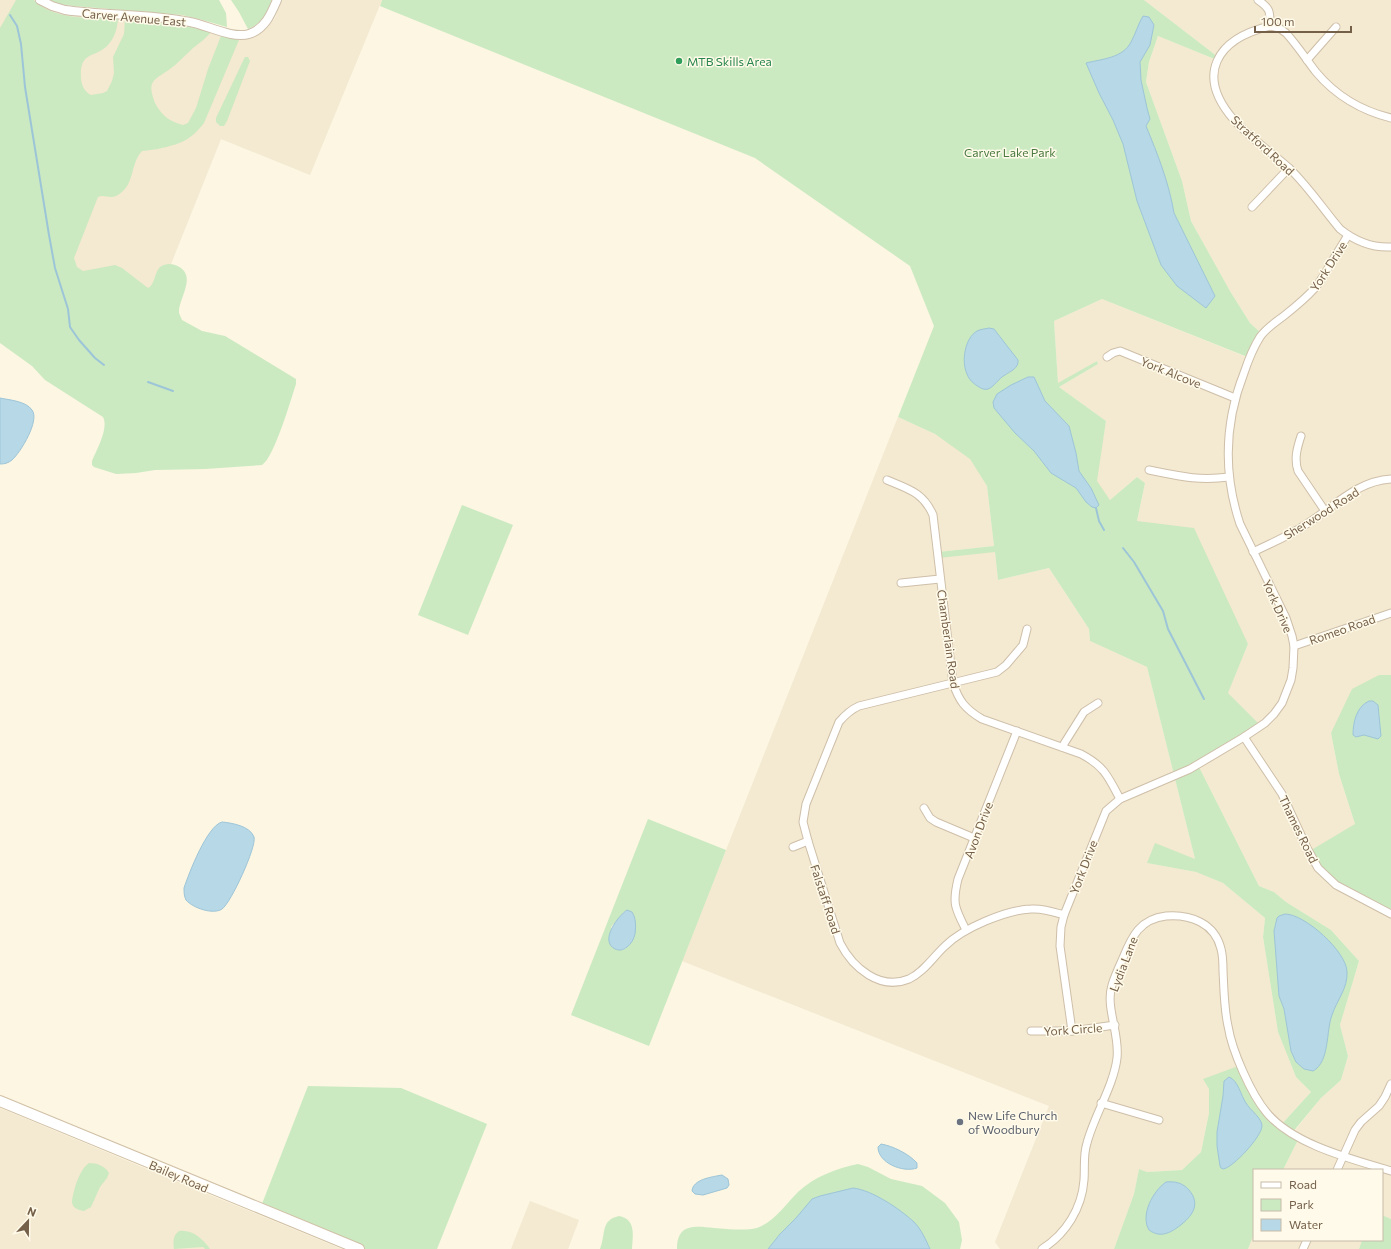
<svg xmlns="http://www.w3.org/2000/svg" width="1391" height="1249" font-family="Commissioner,sans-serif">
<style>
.residential{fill:#f4e9d1}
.green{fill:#cbeac1;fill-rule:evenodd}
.water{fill:#b7d8e6;stroke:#9dc5d8}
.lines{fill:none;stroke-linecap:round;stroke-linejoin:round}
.stream{stroke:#9dc5d8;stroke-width:2}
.minor-casing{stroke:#cebfa9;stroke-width:9}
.tertiary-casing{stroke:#cebfa9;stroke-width:10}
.secondary-casing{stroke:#d1c0a7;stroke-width:12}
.minor{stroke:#fff;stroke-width:7}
.tertiary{stroke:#fff;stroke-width:8}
.secondary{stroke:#fff;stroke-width:10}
.leisure-dot{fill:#2e9e5b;stroke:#fffae9;stroke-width:1.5}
.worship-dot{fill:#6b7280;stroke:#fffae9;stroke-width:1.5}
.labels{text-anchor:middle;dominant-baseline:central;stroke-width:3;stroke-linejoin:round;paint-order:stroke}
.street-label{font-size:12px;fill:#745f49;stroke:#fffae9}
.leisure-label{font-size:12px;fill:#27864d;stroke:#fffae9;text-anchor:start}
.park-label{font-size:12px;fill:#497a41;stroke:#fffae9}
.worship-label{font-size:12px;fill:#5b616d;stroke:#fffae9;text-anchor:start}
</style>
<rect width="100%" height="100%" fill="#fcf6e2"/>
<g class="residential">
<path d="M0 0H34L44 8 60 14 79 16 151 21 177 24 201 29 232 39 242 40 253 38 267 28 275 18 282 0H382L310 175 221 139 143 334 0 276Z"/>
<path d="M1144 0H1391V675H1379L1331 733 1339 774 1355 824 1391 914V1219L1382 1215V1170H1283L1299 1138 1292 1134 1321 1098 1341 1080 1348 1056 1340 1025 1359 961 1331 930 1286 902 1274 892 1259 886 1198 765 1248 644 1137 521 1145 483 1137 477 1110 500 1096 481 1106 421 1059 387 1098 364 1097 361 1058 384 1054 321 1102 299 1249 358 1262 334 1250 323 1230 291 1191 221 1182 181 1146 82 1149 62 1158 36 1217 60 1218 57Z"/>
<path d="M898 417 935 434 970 458 987 486 994 546 939 552H995L998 580 1049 568 1089 629 1090 641 1147 667 1195 859 1147 863 1196 872 1223 883 1265 918 1263 937 1278 1032 1296 1077 1311 1092 1280 1126 1203 1079 1209 1089V1113L1201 1152 1182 1170 1147 1172 1139 1169 1134 1194 1114 1249H1000L995 1242 1049 1106 682 961Z"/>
<path d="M0 1108 188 1186 342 1249H0Z"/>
<path d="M530 1201 579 1220 568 1249H511Z"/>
<path d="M1254 1234V1240H1362L1359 1249H1248Z"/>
</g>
<g class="green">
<path d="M16 0H34C55 21 90 17 118 19 117 29 115 37 108 45 95 59 79 50 81 79 82 86 84 91 91 95L103 93 107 91 112 81 114 73 113 57 124 34 125 19 177 24 211 32C205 40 197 44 190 51 183 57 177 64 170 69 165 73 156 77 153 82 149 88 153 97 155 103 162 116 169 121 183 125L188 123 196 108 208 69 221 36 239 40 204 123C190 141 180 144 158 149 153 150 148 150 142 151 129 165 136 186 116 196 109 199 104 194 98 197L74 258 77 267 83 271 115 265 122 268 148 288C155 285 154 273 160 267 164 264 170 263 175 265 197 273 182 293 179 309V313L182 320 202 331 225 336 296 379V384C291 399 274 458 262 465L205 469 155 470 136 473 116 474 94 467 92 465V461C97 449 109 428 103 417L45 380 32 366 0 343V28Z"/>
<path d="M50 0H219L226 13 227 27 199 19 182 15 74 6 59 4Z"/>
<path d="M231 0H272C266 13 262 24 248 29L239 12Z"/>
<path d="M382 0H1144L1218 57 1217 60 1158 36 1149 62 1146 82 1182 181 1191 221 1230 291 1250 323 1262 334 1250 358 1102 299 1054 321 1058 383 1097 361 1098 364 1059 387 1106 421 1097 481 1110 500 1137 477 1145 483 1137 521 1194 528 1248 644 1228 693 1261 726 1198 765 1259 886 1274 892 1286 902 1331 930 1359 961 1340 1025 1348 1056 1341 1080 1321 1098 1292 1133 1299 1138 1283 1170H1254V1234L1248 1249H1114L1134 1194 1139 1169 1147 1172 1182 1170 1201 1152 1209 1113V1089L1203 1079 1241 1065 1257 1098 1280 1126 1311 1092 1296 1077 1278 1032 1263 937 1265 918 1223 883 1196 872 1147 863 1155 843 1195 859 1147 667 1090 641 1089 629 1049 568 998 580 995 552 939 558 938 552 994 546 987 486 970 459 935 434 898 417 934 326 910 266 755 158 380 6Z"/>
<path d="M245 57H248L250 61 227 121 224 126H220L216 122V118L243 61Z"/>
<path d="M462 505 513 525 468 635 418 615Z"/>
<path d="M1379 675H1391V914L1334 884 1308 852 1355 824 1339 774 1331 733 1352 689Z"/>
<path d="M648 819 726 850 649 1046 571 1015ZM625 911 634 917C636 930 636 943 623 950L611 927Z"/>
<path d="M308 1086 401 1088 487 1124 437 1249H359L260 1209Z"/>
<path d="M89 1163C97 1163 105 1166 109 1173L107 1178 100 1187 91 1207 84 1211C78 1210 72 1208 72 1201 74 1189 79 1170 89 1163Z"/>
<path d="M858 1164 868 1167 891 1179 922 1186 945 1203 959 1222 962 1240 960 1249H677C677 1223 695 1226 714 1228 726 1229 746 1231 757 1228 774 1222 786 1204 798 1192 814 1177 837 1168 858 1164Z"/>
<path d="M1382 1215 1391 1219V1249H1359L1362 1240H1382Z"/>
<path d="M619 1216C636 1219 633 1235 632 1249H600C606 1235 600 1220 619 1216Z"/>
<path d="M179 1231C192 1229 203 1239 210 1249H205L203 1247 174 1249C173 1242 173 1235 179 1231Z"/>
</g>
<g class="water">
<path d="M1143 16 1149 17 1154 25 1150 45 1140 62 1141 80 1147 108 1150 119 1146 126C1158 155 1169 183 1174 213L1215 296 1206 308 1177 286 1161 265 1137 201 1123 144 1113 120 1099 93 1086 63C1102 59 1123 58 1131 42 1136 33 1138 24 1143 16Z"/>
<path d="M989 328 994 329 1018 360C1019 368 1011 371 1005 375 999 378 994 387 988 389 985 390 982 389 979 387 974 384 969 380 967 374 961 361 965 338 977 331 981 329 985 329 989 328Z"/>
<path d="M1028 377H1034L1045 401 1069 426 1076 453 1079 471 1091 488 1099 505 1096 508 1092 507 1086 502 1076 488 1051 473 1034 451 1015 433 994 408 993 402 997 394 1011 385Z"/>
<path d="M0 398C9 400 26 401 32 410 40 420 21 452 12 460 8 463 5 464 0 464Z"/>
<path d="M1369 701H1373L1378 705 1381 736 1378 739 1364 735 1356 737 1353 735C1353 723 1356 707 1369 701Z"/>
<path d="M222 822C232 823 250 826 254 837 257 846 231 903 222 909 213 915 193 908 186 900 184 896 184 892 184 888 189 873 207 826 222 822Z"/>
<path d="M627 910 632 912C636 918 636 926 635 934 634 939 631 944 627 947 623 950 620 951 615 949 599 941 618 916 627 910Z"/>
<path d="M1285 914C1305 914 1347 952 1347 972 1348 988 1337 1000 1332 1015 1326 1030 1330 1062 1313 1071L1304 1069 1296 1062 1291 1051 1284 1009 1279 996 1274 931 1277 918 1279 916Z"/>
<path d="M1229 1077C1238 1080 1241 1096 1246 1103 1250 1110 1262 1118 1262 1126 1262 1136 1233 1168 1223 1169L1221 1168 1220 1166 1217 1146V1132L1223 1096 1224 1081Z"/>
<path d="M881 1144C893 1146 909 1154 917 1163V1168C903 1173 878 1163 878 1147Z"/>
<path d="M722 1175 728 1179 729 1185 727 1188 703 1195 695 1194 692 1191C693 1179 712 1177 722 1175Z"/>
<path d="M1166 1182C1175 1181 1183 1183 1189 1190 1200 1203 1194 1214 1182 1224 1172 1232 1161 1239 1149 1230 1140 1215 1153 1191 1166 1182Z"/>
<path d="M853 1188C872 1190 900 1209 914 1222 921 1229 926 1240 930 1249H768L780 1234 796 1218 812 1199 820 1196Z"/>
</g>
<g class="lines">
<g class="stream">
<path d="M10 15 17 26 21 44 25 87 49 235 55 268 68 309 70 327 79 340 95 358 104 365"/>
<path d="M148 382 173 391"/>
<path d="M1096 508 1099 521 1104 530"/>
<path d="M1123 548 1134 562 1163 611 1168 629 1204 699"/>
</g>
<g class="minor-casing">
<g id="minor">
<path d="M1258 0C1271 9 1270 12 1270 26L1279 28 1286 33C1297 45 1306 59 1316 72 1335 95 1362 111 1391 118"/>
<path d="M1270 26C1216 39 1195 75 1234 120 1250 138 1271 152 1289 168 1308 186 1323 209 1340 229 1355 241 1371 248 1391 247"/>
<path d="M1307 60 1336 27"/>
<path d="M1252 207 1289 168"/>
<path d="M1107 357 1113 353 1120 351 1235 398"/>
<path d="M1301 436C1297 448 1294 459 1298 471L1325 511"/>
<path d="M1149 470C1179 476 1198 481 1229 477"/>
<path d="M887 480C908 489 923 492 933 515L953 683C959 701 965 709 982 719L1081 754C1104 766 1108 776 1120 799"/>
<path d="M1253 552C1271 543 1289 536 1305 525 1333 508 1356 481 1391 479"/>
<path d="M901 583 940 579"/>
<path d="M1027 629 1023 645 1006 665 997 672 859 706C850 710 845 715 839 722L806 804 803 822 808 841 840 943C853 968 880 991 909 979 924 972 933 957 945 946 963 928 1006 910 1031 909 1043 908 1054 912 1064 915"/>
<path d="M1294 646 1391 613"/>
<path d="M1244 737 1282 794 1307 848 1318 868 1336 885 1391 914"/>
<path d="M1062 747 1084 712 1098 703"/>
<path d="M924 808 930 818 936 822 974 838"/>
<path d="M793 847 808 841"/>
<path d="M966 930C955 908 952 904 958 879L1017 731"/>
<path d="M1031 1031H1072L1115 1025"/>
<path d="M1072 1031 1060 946 1061 927 1064 915 1106 811 1120 799 1190 769 1244 737 1265 723 1274 714 1282 703 1291 680 1293 668 1294 646 1292 636 1286 618 1240 524C1223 473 1224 424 1244 373 1248 361 1253 348 1260 337 1266 328 1276 322 1285 315 1295 307 1305 299 1314 289 1319 284 1322 277 1326 272 1333 259 1341 247 1348 235"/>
<path d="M1101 1103 1159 1120"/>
<path d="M1337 1170 1355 1130 1361 1122 1379 1106 1385 1097 1391 1084"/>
<path d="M1042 1249C1066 1234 1082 1208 1084 1180 1085 1167 1083 1155 1087 1143 1094 1116 1114 1085 1117 1058 1120 1034 1105 1007 1112 985 1115 975 1119 967 1123 958 1132 936 1140 919 1166 916 1190 914 1215 923 1221 949 1223 956 1223 964 1223 971 1224 989 1224 1008 1228 1026 1232 1051 1251 1094 1267 1113 1294 1145 1352 1159 1391 1171"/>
<path d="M1303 1249 1307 1240"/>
</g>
</g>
<g class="tertiary-casing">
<path id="tertiary" d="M40 0 52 6 65 10C107 16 149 13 190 22 207 25 232 39 249 34 265 29 271 14 277 0"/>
</g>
<g class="secondary-casing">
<path id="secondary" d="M0 1101 359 1249"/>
</g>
<use href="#minor" class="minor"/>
<use href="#tertiary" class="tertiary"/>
<use href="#secondary" class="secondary"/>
</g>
<circle class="leisure-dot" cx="679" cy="61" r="4"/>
<circle class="worship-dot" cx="960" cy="1122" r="4"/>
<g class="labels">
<g class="street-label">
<text transform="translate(134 17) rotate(5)">Carver Avenue East</text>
<text transform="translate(1263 145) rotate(43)">Stratford Road</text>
<text transform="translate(1328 266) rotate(-57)">York Drive</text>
<text transform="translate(1171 372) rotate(22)">York Alcove</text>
<text transform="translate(1321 513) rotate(-32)">Sherwood Road</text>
<text transform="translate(1278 606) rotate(66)">York Drive</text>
<text transform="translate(1342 629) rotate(-19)">Romeo Road</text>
<text transform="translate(949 639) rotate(82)">Chamberlain Road</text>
<text transform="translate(1299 829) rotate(64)">Thames Road</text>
<text transform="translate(978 830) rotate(-69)">Avon Drive</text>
<text transform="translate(1083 867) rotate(-69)">York Drive</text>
<text transform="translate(826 899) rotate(72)">Falstaff Road</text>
<text transform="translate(1123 964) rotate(-69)">Lydia Lane</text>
<text transform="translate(1073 1029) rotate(-4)">York Circle</text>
<text transform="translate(179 1176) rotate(23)">Bailey Road</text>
</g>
<g class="leisure-label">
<text x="687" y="61">MTB Skills Area</text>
</g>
<g class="park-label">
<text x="1010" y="152">Carver Lake Park</text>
</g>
<g class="worship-label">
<text x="968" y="1115">New Life Church<tspan x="968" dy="14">of Woodbury</tspan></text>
</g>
</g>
<rect x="1253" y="1169" width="130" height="72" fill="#fffae9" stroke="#c7bca9"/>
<rect x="1261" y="1182" width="20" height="6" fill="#ffffff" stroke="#c7bca9"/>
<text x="1289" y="1189" font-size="12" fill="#745f49">Road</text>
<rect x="1261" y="1199" width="20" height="12" fill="#cbeac1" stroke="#c7bca9"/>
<text x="1289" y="1209" font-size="12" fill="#745f49">Park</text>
<rect x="1261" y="1219" width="20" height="12" fill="#b7d8e6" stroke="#c7bca9"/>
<text x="1289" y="1229" font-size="12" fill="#745f49">Water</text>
<g transform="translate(28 1221) rotate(22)" stroke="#fffae9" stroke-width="3" paint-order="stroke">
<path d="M0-3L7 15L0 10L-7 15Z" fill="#745f49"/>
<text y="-6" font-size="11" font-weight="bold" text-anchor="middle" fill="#745f49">N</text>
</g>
<path d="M1255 26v6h96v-6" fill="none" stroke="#745f49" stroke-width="2"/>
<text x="1261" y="26" font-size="12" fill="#745f49" stroke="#fffae9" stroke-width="3" paint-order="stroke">100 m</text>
</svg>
